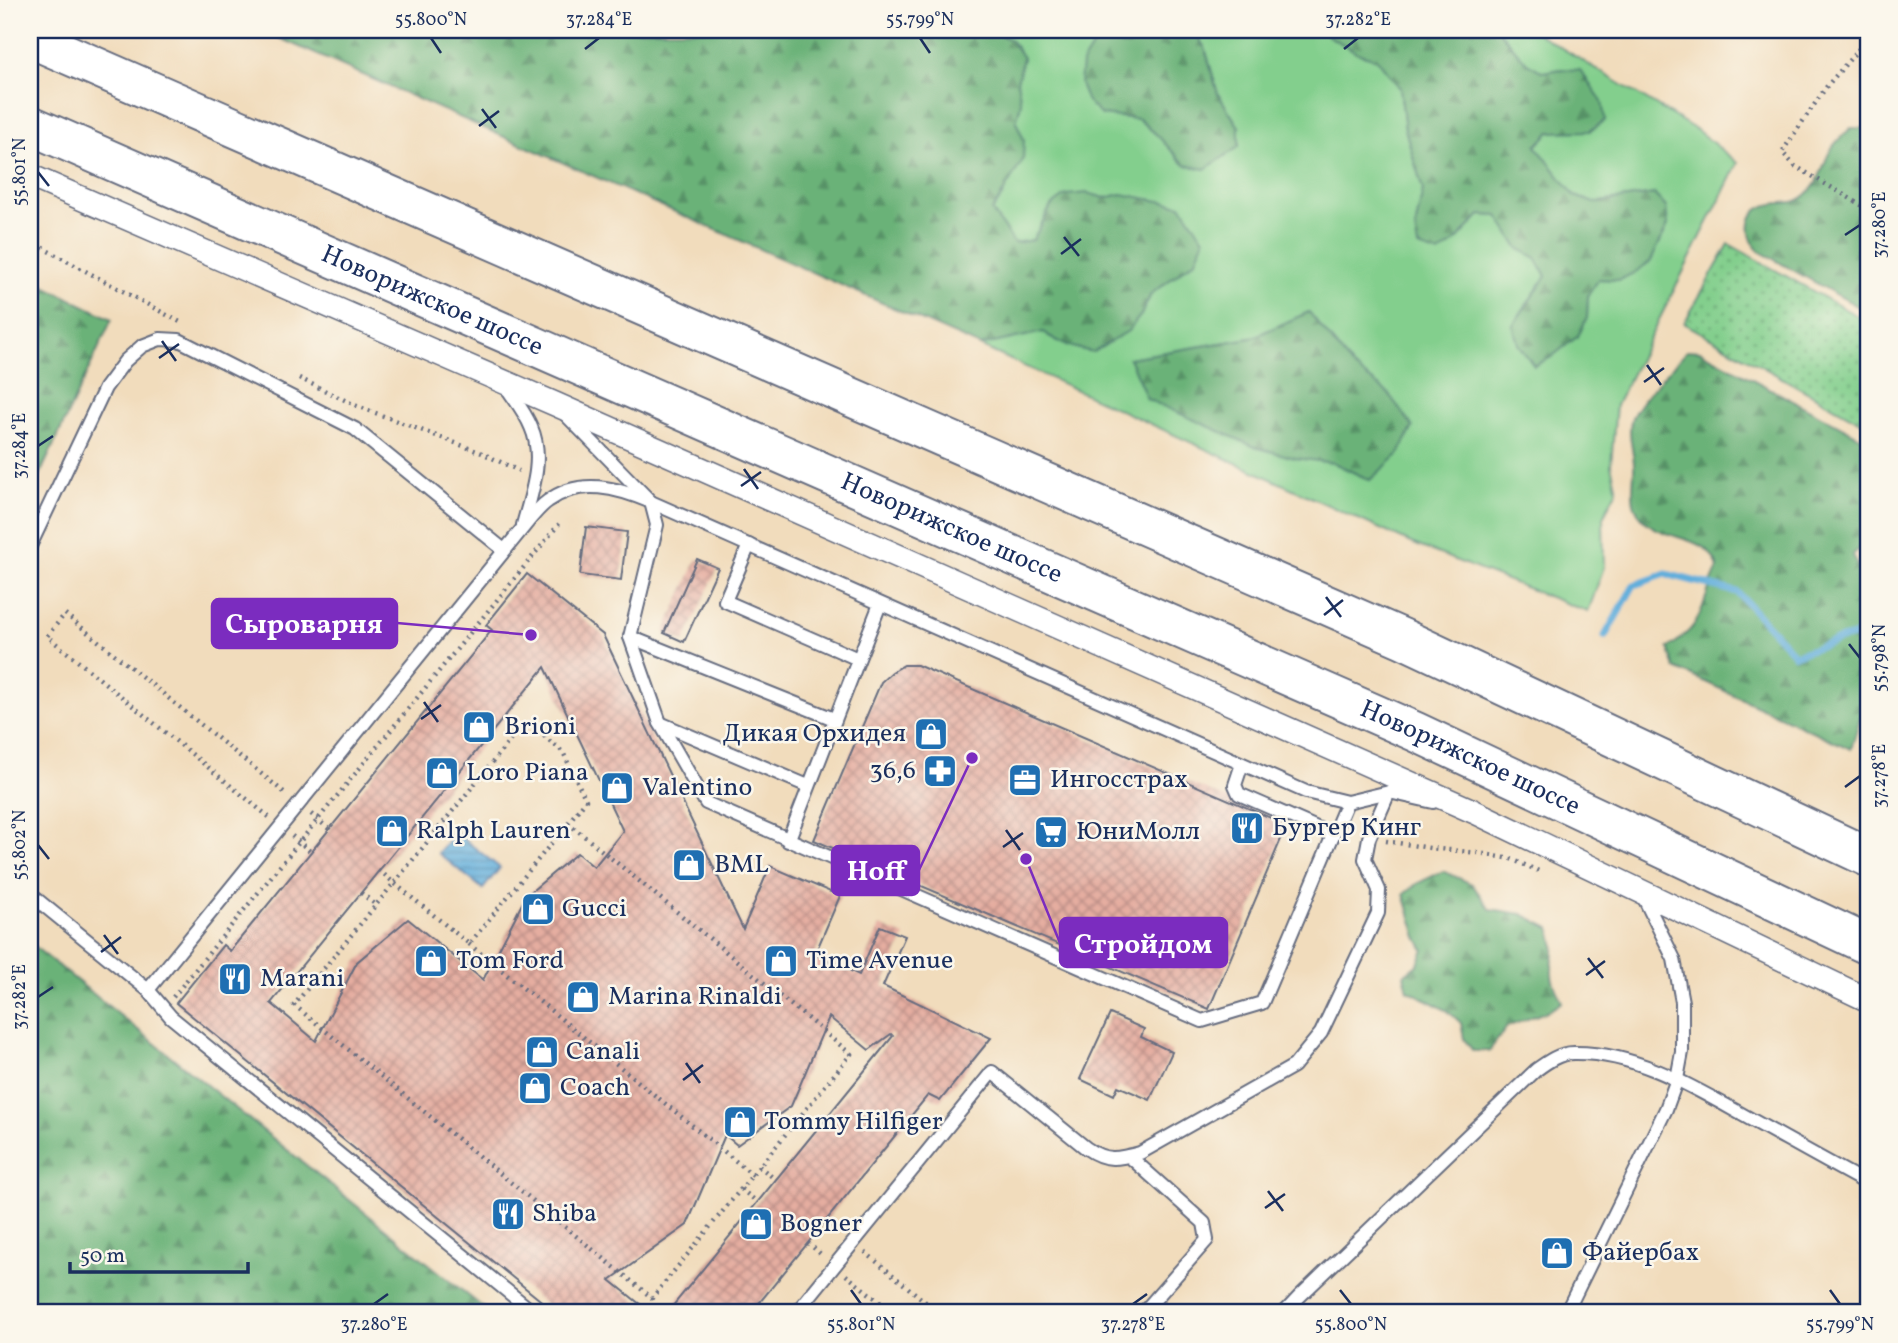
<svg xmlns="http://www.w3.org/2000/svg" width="1898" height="1343" font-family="Vollkorn,serif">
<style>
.grass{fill:#83cf8d;stroke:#4f7f76;stroke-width:2;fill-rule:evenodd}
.forest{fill:url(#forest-firs);stroke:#42706b;stroke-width:2}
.park{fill:url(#park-dots);stroke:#4f7f76;stroke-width:2}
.water{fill:url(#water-rules);stroke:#3e6e9c;stroke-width:2}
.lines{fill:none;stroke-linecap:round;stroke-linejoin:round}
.stream{stroke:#62aedb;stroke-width:7}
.building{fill:url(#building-cross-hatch);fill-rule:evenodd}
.service-casing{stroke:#666c7f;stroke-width:16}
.minor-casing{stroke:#666c7f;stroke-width:26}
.motorway-casing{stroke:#666c7f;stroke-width:42}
.path{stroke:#666c7f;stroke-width:4.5;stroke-dasharray:2 5;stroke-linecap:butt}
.service{stroke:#fff;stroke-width:12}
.minor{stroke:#fff;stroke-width:23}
.motorway{stroke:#fff;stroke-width:38}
.ticks{fill:none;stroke:#1b2f5e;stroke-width:2.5}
.labels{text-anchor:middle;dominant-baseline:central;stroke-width:5;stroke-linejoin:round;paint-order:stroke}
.street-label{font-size:26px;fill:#1b2f5e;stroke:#fbf7ec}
.poi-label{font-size:26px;fill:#1b2f5e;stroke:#fbf7ec;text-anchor:start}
.leader{fill:none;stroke:#7b2cbf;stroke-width:2.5}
.callout-dot{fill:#7b2cbf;stroke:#fbf7ec;stroke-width:2.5}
.callout{fill:#7b2cbf;stroke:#7b2cbf;stroke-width:2.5}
.callout-label{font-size:28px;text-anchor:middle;font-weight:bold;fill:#fff}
.neatline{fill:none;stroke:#1b2f5e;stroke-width:2.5}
.ticks-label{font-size:18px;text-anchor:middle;fill:#1b2f5e}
</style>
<defs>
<pattern id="forest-firs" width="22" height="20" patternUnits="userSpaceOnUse" patternTransform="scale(1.75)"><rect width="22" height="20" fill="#6ab278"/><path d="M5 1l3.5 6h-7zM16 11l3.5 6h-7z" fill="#569166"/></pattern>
<pattern id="park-dots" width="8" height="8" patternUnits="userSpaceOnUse" patternTransform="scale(1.75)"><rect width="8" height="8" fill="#83cf8d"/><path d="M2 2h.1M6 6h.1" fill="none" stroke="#6aa876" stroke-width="1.8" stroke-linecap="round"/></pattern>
<pattern id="water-rules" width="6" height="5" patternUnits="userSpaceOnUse" patternTransform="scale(1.75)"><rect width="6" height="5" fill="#62aedb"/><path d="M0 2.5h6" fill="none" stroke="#508eb5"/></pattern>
<pattern id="building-cross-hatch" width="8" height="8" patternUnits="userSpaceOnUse" patternTransform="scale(1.75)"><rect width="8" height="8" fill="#e5ada0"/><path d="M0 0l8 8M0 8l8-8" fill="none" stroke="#b98d86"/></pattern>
</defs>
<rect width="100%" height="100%" fill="#fbf7ec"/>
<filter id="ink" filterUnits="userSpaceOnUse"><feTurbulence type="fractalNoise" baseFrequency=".0143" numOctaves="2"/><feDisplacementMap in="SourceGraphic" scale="14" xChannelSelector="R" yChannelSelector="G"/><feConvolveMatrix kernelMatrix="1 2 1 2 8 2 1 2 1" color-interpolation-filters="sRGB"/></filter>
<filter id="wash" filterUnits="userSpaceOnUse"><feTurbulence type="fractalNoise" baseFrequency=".00686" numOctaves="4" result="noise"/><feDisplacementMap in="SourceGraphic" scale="28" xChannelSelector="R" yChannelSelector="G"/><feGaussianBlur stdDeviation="1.57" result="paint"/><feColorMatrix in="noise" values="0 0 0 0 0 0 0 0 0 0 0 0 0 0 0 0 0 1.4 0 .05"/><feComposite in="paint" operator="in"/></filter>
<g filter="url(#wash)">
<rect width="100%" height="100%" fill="#f1dcbc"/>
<path class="grass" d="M990 30H1109L1107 35 1092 47 1101 115 1138 119 1157 135 1239 127 1218 94 1205 48 1193 30H1323L1327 35 1360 54 1377 59 1400 88 1405 129 1423 190 1415 229 1455 242 1480 215 1499 216 1518 248 1536 258 1546 276 1513 325 1587 318 1588 295 1599 279 1619 280 1654 194 1594 203 1575 196 1536 146 1550 131H1590L1605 120 1561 69 1543 72 1527 63 1498 30H1532L1698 131 1738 163 1616 405 1611 465 1617 490 1603 517 1604 567 1588 612 1411 543 980 346 1043 332 1057 342 1141 315 1151 294 1196 260 1122 194 1105 198 1087 193 1051 206 1033 240 1014 243 992 211 1003 195 1024 140 1016 122 1021 103 1017 81 1023 58 1011 40ZM1309 312 1353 367 1388 393 1370 480 1334 463 1295 457 1255 447 1129 358 1251 338Z"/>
<g class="forest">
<path d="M261 30H990L1011 40 1023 58 1017 81 1021 103 1016 122 1024 140 1023 160 992 211 1014 243 1033 240 1051 206 1066 195 1087 193 1105 198 1122 194 1181 205 1204 239 1196 260 1151 294 1141 315 1128 331 1094 352C1074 349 1060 343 1043 332L980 346Z"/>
<path d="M1109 30H1193L1205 48 1218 94 1239 127V147L1205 169 1185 165 1157 135 1139 119 1101 115 1087 102 1080 84 1082 63 1092 47 1107 35Z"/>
<path d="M1323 30H1498L1527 63 1543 72 1561 69 1580 70 1602 101 1605 120 1590 131 1550 132 1536 146 1575 196 1594 203 1654 194 1666 207 1668 225 1651 261 1634 273 1619 280 1599 279 1588 295 1587 318 1578 336 1550 358 1534 366 1518 344 1513 325 1546 276 1536 258 1518 248 1498 216 1480 215 1455 242 1439 254 1418 247 1415 229 1423 190 1405 129 1400 88 1377 59 1360 54 1327 35Z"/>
<path d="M1851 128H1868V312L1759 251C1746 237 1745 213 1765 206 1783 199 1794 209 1810 191 1822 179 1823 161 1832 148 1837 140 1845 134 1851 128Z"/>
<path d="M30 279 112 319 30 496Z"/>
<path d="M1309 312 1353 367 1388 393 1413 427 1399 454 1370 480 1334 463 1295 458 1255 447 1147 399 1129 358 1251 338Z"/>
<path d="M1687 350 1700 351 1713 358 1868 441V538L1853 555 1868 593V692L1851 749 1675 668 1668 648C1709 621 1698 606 1718 568 1709 537 1676 541 1653 527 1646 523 1639 515 1635 507 1630 494 1635 478 1634 464 1633 446 1625 429 1635 412 1648 390 1671 370 1687 350Z"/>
<path d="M1443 871 1472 884 1490 909 1522 914 1550 928C1559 952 1551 954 1552 974 1552 984 1558 993 1562 1002L1550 1010 1507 1027 1489 1051H1473L1464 1039 1461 1023 1448 1011 1408 990 1404 975 1418 964 1424 950 1417 937 1404 894 1416 884Z"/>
<path d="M30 943 490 1313H30Z"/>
</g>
<path class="park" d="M1729 244 1868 322V426L1684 323Z"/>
<path class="water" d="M455 832 500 868 483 889 438 853Z"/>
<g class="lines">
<path class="stream" d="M1605 636 1634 585 1666 574 1737 592 1795 655 1841 639 1868 633"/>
</g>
<g id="blocks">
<g class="building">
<path d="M586 527 627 532 621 580 580 575Z"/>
<path d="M697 559 718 568 684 642 664 633Z"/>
<path d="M527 574 603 635 743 929 770 866 840 896 815 954 859 975 880 926 905 936 883 986 991 1038 940 1101 928 1095 751 1313H667L893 1036 891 1034 869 1050 829 1017 791 1106 737 1145 725 1135 687 1225 610 1280 651 1313H556L176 1003 223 945 230 951 492 630 486 625ZM545 667 623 831 594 867 577 853 526 896 483 980 408 919 357 962 316 1041 271 1003Z"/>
<path d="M904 665H917L1287 825 1209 1009 814 840 881 682 892 672Z"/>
<path d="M1110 1014 1144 1029 1141 1037 1172 1052 1150 1100 1118 1086 1114 1095 1080 1079Z"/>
</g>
</g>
</g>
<g filter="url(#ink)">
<use href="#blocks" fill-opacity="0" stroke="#666c7f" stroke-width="2"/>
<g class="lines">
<g class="service-casing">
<g id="service">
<path d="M505 385C514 399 525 412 531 427 545 458 531 495 523 525"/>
<path d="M566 415 651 502 657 525 630 637 660 723 706 803 1202 1021 1262 1003 1347 802"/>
<path d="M749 545 725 601 858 659"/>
<path d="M30 546 105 388 125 361 142 346 160 339 179 340 355 429 504 550"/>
<path d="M630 637 834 719"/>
<path d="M660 723 808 786"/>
<path d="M1242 764 1235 785 1239 794 1333 835"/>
<path d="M788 841 880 604"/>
<path d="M30 894 148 990 522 529C530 519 538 508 548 501 580 477 618 488 651 502L1306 792 1347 802 1389 792 1433 802"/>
<path d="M148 990 171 1017 534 1313"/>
<path d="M1129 1156 1204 1223 1207 1240 1143 1313"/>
<path d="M796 1313 992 1072 1086 1148C1106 1162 1118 1159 1140 1153L1294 1066 1321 1033 1378 913 1379 890 1365 859 1369 838 1389 792"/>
<path d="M1284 1313 1300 1296 1536 1070C1547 1062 1559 1053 1574 1053 1638 1052 1698 1090 1752 1120 1790 1141 1829 1163 1868 1184"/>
<path d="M1566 1313 1666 1109 1677 1079 1682 1052V1002L1674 959 1642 894"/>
</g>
</g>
<g class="minor-casing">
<path id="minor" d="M30 176 555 404 1475 812 1868 1000"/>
</g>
<g class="motorway-casing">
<g id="motorway">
<path d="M30 38 1402 638 1868 857"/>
<path id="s1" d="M30 125 1416 732 1868 945"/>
</g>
</g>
<g class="path">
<path d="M1868 38 1827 86 1782 152 1795 166 1868 209"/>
<path d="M30 241 180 322"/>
<path d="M299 378 357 406 482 453 519 471"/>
<path d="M311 814 329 829"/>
<path d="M269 817 47 636 65 614 285 793"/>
<path d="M568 823 851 1054 652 1298 294 1005 394 883 469 944Z"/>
<path d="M292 836 311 852"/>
<path d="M1386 841 1430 848 1479 853 1511 859 1541 872"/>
<path d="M379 870 394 883 526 721 563 752 586 800 568 823"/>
<path d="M361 893 376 905"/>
<path d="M469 944 753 1175"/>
<path d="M173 997 559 524"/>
<path d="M759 1166 776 1180"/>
<path d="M741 1189 757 1202"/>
<path d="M826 1221 842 1233"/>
<path d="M808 1243 823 1256"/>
<path d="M865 1252 939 1313"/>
<path d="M846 1275 894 1313"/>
</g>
<use href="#service" class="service"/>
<use href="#minor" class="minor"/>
<use href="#motorway" class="motorway"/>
</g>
</g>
<path class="ticks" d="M431 38 441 53M920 38 930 53M585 49 599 38M1344 49 1358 38M482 109 496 128M479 126 499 111M38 172 49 186M1845 235 1860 225M1064 237 1079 256M1061 254 1081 239M162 341 176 361M159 358 179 344M1647 365 1661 385M1644 382 1664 368M38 446 53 436M744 469 758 489M741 486 761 472M1326 597 1341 617M1324 615 1343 600M1849 644 1860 658M424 702 438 722M421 719 441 705M1845 787 1860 776M1006 830 1020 850M38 845 49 859M1003 847 1023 833M104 935 118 954M101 952 121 937M1588 958 1603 978M1586 975 1605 961M38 997 53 987M686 1063 700 1083M683 1080 703 1065M1268 1191 1283 1211M1265 1208 1285 1194M851 1290 861 1304M1340 1290 1351 1304M1830 1290 1840 1304M374 1304 388 1294M1133 1304 1147 1294"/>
<defs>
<g id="shop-square" transform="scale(1.75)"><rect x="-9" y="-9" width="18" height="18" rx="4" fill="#1f6fb2" stroke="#fbf7ec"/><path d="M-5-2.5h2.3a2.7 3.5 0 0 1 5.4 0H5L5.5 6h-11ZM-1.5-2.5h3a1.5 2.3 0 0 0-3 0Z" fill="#fff"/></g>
<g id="pharmacy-square" transform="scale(1.75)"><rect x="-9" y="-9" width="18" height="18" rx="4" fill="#1f6fb2" stroke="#fbf7ec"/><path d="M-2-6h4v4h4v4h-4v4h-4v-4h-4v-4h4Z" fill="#fff"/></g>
<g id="office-square" transform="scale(1.75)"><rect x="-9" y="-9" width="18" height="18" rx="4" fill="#1f6fb2" stroke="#fbf7ec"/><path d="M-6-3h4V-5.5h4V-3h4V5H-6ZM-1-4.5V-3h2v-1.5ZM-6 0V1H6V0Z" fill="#fff"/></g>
<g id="restaurant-square" transform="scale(1.75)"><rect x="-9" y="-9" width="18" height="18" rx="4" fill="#1f6fb2" stroke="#fbf7ec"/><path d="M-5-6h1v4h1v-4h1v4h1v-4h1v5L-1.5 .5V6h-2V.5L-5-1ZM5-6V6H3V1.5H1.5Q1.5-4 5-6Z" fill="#fff"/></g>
<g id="supermarket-square" transform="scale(1.75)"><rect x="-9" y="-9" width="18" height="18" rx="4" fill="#1f6fb2" stroke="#fbf7ec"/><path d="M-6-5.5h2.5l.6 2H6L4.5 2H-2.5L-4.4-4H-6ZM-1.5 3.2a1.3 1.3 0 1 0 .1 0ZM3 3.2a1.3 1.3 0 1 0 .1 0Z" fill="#fff"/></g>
</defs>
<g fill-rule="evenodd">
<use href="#shop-square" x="479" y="727"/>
<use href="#shop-square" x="931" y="734"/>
<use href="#pharmacy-square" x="940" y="771"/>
<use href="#shop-square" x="442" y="773"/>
<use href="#office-square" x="1025" y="780"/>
<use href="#shop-square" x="617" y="788"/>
<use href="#restaurant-square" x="1247" y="828"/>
<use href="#shop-square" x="392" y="831"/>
<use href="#supermarket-square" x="1051" y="832"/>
<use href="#shop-square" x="689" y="865"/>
<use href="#shop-square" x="538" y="909"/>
<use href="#shop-square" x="431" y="961"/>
<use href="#shop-square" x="781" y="961"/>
<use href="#restaurant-square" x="235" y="979"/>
<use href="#shop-square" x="583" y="997"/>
<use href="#shop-square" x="542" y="1052"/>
<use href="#shop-square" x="535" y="1088"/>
<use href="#shop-square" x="740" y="1122"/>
<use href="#restaurant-square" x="508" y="1214"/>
<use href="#shop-square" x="756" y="1224"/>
<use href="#shop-square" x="1557" y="1253"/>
</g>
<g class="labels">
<g class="street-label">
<text stroke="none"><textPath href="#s1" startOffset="439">Новорижское шоссе</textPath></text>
<text stroke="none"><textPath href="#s1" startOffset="1006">Новорижское шоссе</textPath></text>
<text stroke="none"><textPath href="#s1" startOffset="1573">Новорижское шоссе</textPath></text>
</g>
<g class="poi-label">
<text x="504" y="727">Brioni</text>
<text x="906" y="734" text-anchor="end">Дикая Орхидея</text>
<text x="916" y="771" text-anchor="end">36,6</text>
<text x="466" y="773">Loro Piana</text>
<text x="1050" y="780">Ингосстрах</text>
<text x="642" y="788">Valentino</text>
<text x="1272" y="828">Бургер Кинг</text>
<text x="416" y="831">Ralph Lauren</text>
<text x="1076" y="832">ЮниМолл</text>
<text x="714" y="865">BML</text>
<text x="562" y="909">Gucci</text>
<text x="456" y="961">Tom Ford</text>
<text x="806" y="961">Time Avenue</text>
<text x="260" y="979">Marani</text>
<text x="608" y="997">Marina Rinaldi</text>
<text x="566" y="1052">Canali</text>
<text x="560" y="1088">Coach</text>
<text x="764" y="1122">Tommy Hilfiger</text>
<text x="532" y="1214">Shiba</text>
<text x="780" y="1224">Bogner</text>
<text x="1582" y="1253">Файербах</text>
</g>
</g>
<path class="leader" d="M531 635L397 623M972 758L919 870M1026 859L1060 943"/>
<g class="callout-dot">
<circle cx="531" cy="635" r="7"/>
<circle cx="972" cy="758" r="7"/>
<circle cx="1026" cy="859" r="7"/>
</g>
<g class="callout">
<rect x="212" y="599" width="185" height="49" rx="7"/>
<rect x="832" y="846" width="87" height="49" rx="7"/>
<rect x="1060" y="918" width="167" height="49" rx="7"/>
</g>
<g class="callout-label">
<text x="304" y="633">Сыроварня</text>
<text x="876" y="880">Hoff</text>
<text x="1143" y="953">Стройдом</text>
</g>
<rect width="1898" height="1343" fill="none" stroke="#fbf7ec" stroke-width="77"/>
<path d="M70 1262v10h178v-10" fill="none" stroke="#1b2f5e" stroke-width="3.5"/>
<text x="80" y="1262" font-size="21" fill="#1b2f5e" stroke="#fbf7ec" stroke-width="5" paint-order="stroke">50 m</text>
<rect x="38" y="38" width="1822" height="1266" class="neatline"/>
<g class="ticks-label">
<text x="431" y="25">55.800°N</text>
<text x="599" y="25">37.284°E</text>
<text x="920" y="25">55.799°N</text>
<text x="1358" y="25">37.282°E</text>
<text transform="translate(19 172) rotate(-90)" y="6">55.801°N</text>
<text transform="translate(1879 225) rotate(-90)" y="6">37.280°E</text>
<text transform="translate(19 446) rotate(-90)" y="6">37.284°E</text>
<text transform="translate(1879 658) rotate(-90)" y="6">55.798°N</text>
<text transform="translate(1879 776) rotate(-90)" y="6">37.278°E</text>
<text transform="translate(19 845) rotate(-90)" y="6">55.802°N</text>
<text transform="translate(19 997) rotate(-90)" y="6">37.282°E</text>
<text x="374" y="1330">37.280°E</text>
<text x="861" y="1330">55.801°N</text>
<text x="1133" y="1330">37.278°E</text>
<text x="1351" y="1330">55.800°N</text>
<text x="1840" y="1330">55.799°N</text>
</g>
</svg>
